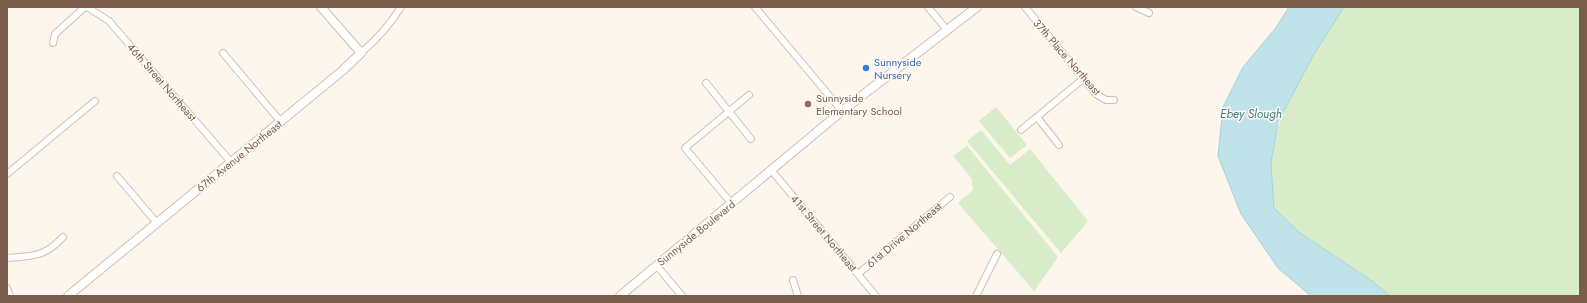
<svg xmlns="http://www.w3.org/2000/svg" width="1587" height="303" font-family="Jost,sans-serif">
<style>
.green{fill:#d8ecc9}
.water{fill:#bfe3e8;stroke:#a5d3da}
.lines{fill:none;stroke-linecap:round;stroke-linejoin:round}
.minor-casing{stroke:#d1beb0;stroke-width:8}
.tertiary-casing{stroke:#d1beb0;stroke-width:10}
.minor{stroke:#fff;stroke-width:6}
.tertiary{stroke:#fff;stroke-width:8}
.shop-dot{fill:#3f7fe0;stroke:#fffaf3;stroke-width:1.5}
.education-dot{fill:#8d6e63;stroke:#fffaf3;stroke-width:1.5}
.labels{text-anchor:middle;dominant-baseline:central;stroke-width:3;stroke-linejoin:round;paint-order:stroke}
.street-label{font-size:11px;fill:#7a5c4d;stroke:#fffaf3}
.shop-label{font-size:11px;fill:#366cbe;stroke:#fffaf3;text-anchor:start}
.education-label{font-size:11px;fill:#785e54;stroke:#fffaf3;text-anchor:start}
.water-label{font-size:12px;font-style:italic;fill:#437c86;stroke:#fffaf3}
</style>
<rect width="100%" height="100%" fill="#fdf6ec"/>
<g class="green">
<path d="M1344 7H1580V296H1390L1372 281 1300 233 1274 208C1273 193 1270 177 1271 162 1276 106 1314 53 1344 7Z"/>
<path d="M996 107 1027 145 1010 158 979 121Z"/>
<path d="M981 130 1010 165 1030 149 1088 221 1061 253 967 141Z"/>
<path d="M967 146 1058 257 1034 291 958 203 973 190 972 179 953 156Z"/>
</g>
<path class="water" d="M1289 7H1344L1314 54 1278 122 1271 163 1274 208 1300 233 1372 281 1390 296H1311L1278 268 1241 214 1218 156 1223 107 1243 67 1275 29Z"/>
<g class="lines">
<g class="minor-casing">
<g id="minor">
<path d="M87 7 109 21 231 162"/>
<path d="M755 7 842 111"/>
<path d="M928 7 947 30"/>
<path d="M1025 7 1096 94 1106 100H1114"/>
<path d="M1136 7 1149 13"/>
<path d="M53 43 55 34 85 7"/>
<path d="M223 53 281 122"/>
<path d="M361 53C377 39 390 25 401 7"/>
<path d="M706 83 751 139"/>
<path d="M1037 117 1059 145"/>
<path d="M1021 130 1083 79"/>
<path d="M772 171 876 296"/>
<path d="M7 174 95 101"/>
<path d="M117 176 156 222"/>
<path d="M732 204 685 148 749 95"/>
<path d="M7 258C33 256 45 257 63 237"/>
<path d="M657 266 682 296"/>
<path d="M858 274 950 197"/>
<path d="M793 280 798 296"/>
<path d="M7 288 10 296"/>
<path d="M976 296 997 254"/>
</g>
</g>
<g class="tertiary-casing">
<g id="tertiary">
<path d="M68 296 342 71 361 53 321 7"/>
<path d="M620 296 842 111 977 7"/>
</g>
</g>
<use href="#minor" class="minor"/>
<use href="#tertiary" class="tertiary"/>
</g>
<circle class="shop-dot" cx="866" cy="68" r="4"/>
<circle class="education-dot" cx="808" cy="104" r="4"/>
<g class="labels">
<g class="street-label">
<text transform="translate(1067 57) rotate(49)">37th Place Northeast</text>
<text transform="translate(162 82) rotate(49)">46th Street Northeast</text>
<text transform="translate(239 156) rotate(-39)">67th Avenue Northeast</text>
<text transform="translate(696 233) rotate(-39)">Sunnyside Boulevard</text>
<text transform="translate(824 233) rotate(50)">41st Street Northeast</text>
<text transform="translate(904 235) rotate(-40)">61st Drive Northeast</text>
</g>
<g class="shop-label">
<text x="874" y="62">Sunnyside<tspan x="874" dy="13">Nursery</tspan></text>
</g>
<g class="education-label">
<text x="816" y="98">Sunnyside<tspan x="816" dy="13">Elementary School</tspan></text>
</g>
<g class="water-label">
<text x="1251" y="114">Ebey Slough</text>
</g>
</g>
<rect width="1587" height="303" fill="none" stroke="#7a5c4d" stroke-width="16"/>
</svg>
